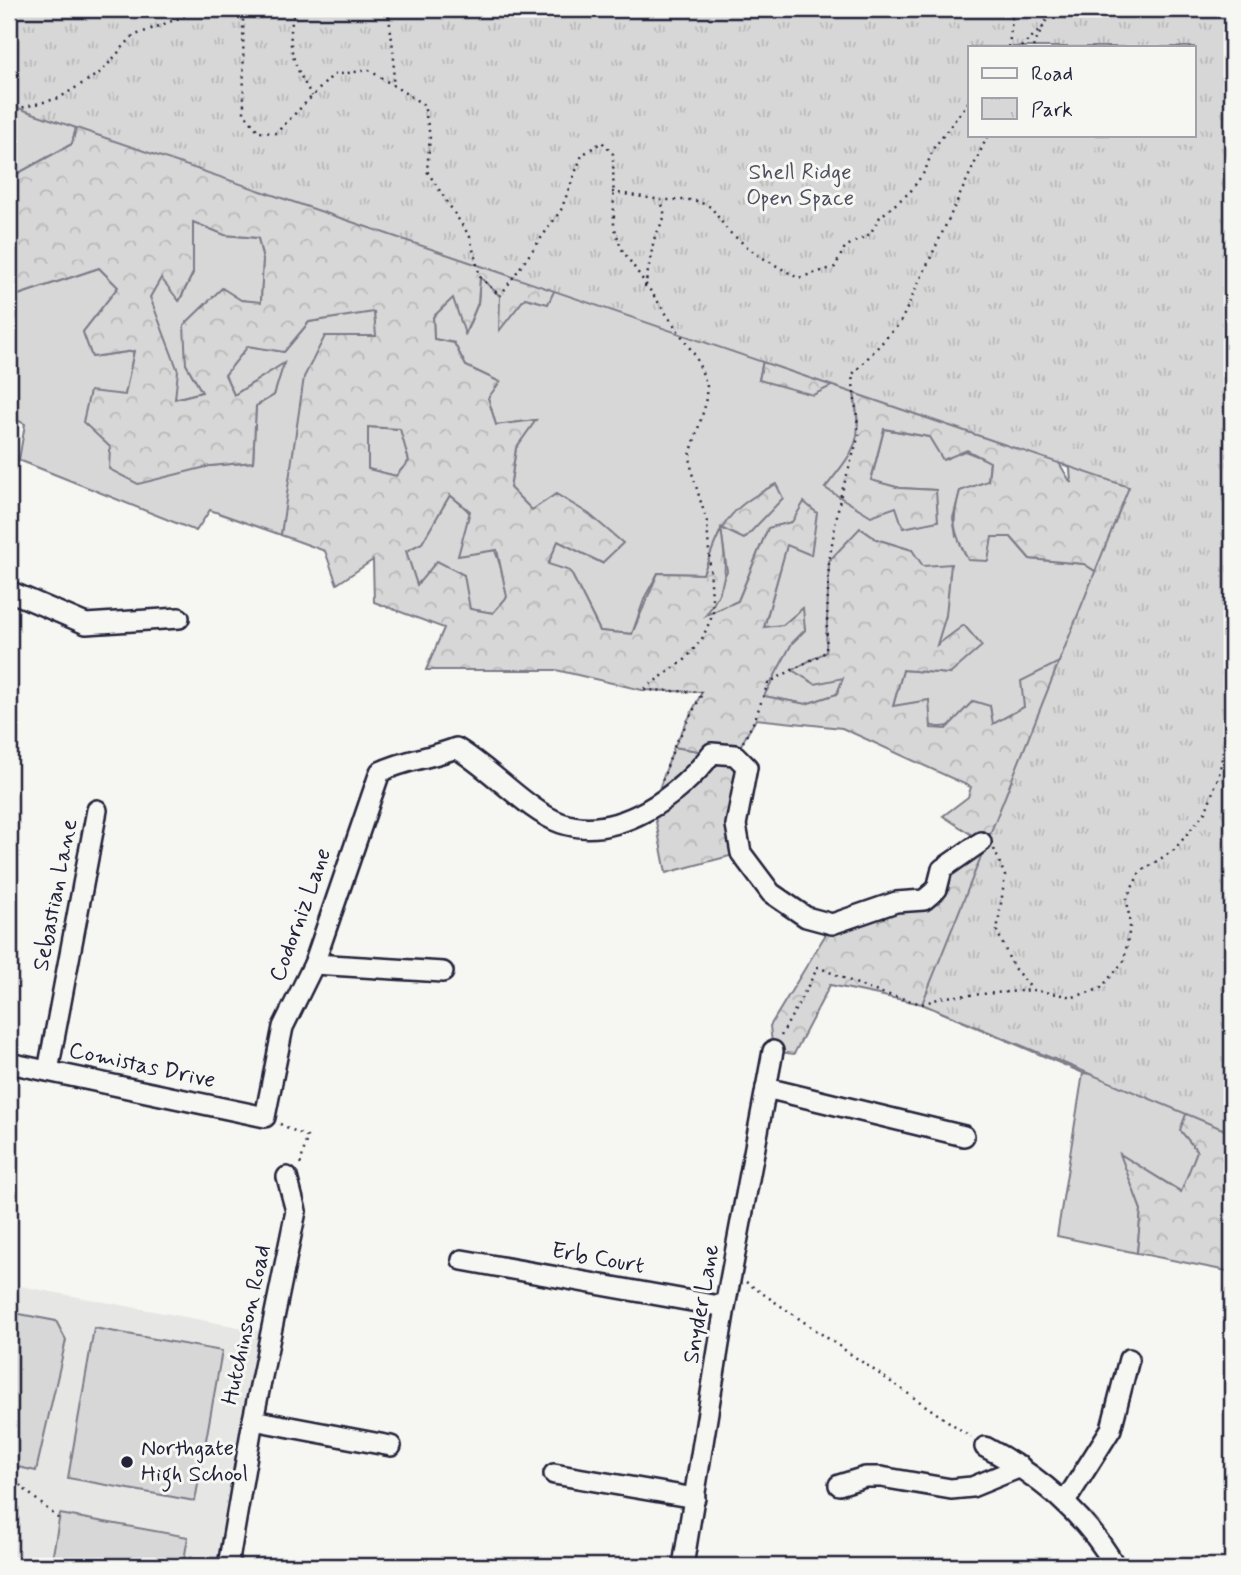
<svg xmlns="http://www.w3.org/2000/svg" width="1241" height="1575" font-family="Mynerve,sans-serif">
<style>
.built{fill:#e6e6e4}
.grass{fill:#d7d7d7;stroke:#7c7c89;stroke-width:2}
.forest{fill:url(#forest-crowns);stroke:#7c7c89;stroke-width:2;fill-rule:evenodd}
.park{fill:url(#park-tufts);stroke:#7c7c89;stroke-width:2;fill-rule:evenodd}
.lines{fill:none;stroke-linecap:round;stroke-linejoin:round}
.minor-casing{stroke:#22223b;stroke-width:24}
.path{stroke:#22223b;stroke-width:2.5;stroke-dasharray:2 5;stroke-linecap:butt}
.minor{stroke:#f6f6f2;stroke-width:19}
.poi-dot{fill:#22223b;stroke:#f6f6f2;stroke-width:2.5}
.labels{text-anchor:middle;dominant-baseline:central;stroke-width:6;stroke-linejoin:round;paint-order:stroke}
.park-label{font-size:23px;fill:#4f4f62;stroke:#f6f6f2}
.street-label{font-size:23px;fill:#22223b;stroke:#f6f6f2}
.poi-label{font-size:23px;fill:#22223b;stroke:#f6f6f2;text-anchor:start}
</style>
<defs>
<pattern id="forest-crowns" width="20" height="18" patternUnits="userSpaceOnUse" patternTransform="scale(1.75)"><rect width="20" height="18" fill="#d7d7d7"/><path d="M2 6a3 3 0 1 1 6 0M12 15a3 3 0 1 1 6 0" fill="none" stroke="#b8b8b9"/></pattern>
<pattern id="park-tufts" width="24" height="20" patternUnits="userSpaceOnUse" patternTransform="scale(1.75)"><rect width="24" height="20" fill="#d7d7d7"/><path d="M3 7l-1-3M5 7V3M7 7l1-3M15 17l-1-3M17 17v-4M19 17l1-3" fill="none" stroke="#b8b8b9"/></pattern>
</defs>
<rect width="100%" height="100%" fill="#f6f6f2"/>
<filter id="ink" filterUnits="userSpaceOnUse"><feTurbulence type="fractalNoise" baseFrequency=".0143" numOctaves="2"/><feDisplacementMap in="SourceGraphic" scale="14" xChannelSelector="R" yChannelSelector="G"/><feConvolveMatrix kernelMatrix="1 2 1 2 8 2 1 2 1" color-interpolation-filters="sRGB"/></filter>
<g filter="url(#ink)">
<path class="built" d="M9 1284 271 1333 228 1566H9Z"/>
<g class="grass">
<path d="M9 98 76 128 72 144 17 174 9 173Z"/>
<path d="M193 221 225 235 258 238 263 260 261 303 241 300 186 364 202 392 174 399 150 297 161 277 180 300 193 273Z"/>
<path d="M524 250 767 342 759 380 852 375 859 435 855 451 826 488 936 490 900 488 871 481 884 429 929 437 990 461 988 481 960 491 953 518 956 536 1011 537 1030 559 1084 564 1111 581 1157 540 1024 707 992 725 990 706C939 733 943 735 893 706L903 670 950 674 936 646 946 615 912 550 876 539 860 528 844 677 837 694 806 704 763 696 792 643 805 630 802 609 783 625 764 628 787 544 810 554 792 522 768 528 738 601 704 617 727 571 721 529 703 574 658 573 645 597 632 634 600 631 570 571 547 565 558 541 602 563 532 510 510 488 516 448 535 420 496 425 488 398 499 382 466 366 454 343 434 339 433 317 453 297 466 333 478 303 480 277 500 296V330Z"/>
<path d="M99 268 118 287 83 332 92 357 134 351 125 395 210 466 253 462 256 406 274 395 283 364 234 395 225 375 248 346 284 352 309 322 374 311 377 336 293 466 281 535 210 510 196 531 19 460 25 424 9 416V298Z"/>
<path d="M368 427 401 429 409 461 396 476 368 469Z"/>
<path d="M450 495C490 527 497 548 508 597L493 613 470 609 417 586 406 551 422 542Z"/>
<path d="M674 747 712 753 653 806Z"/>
<path d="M1180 1047 1197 1151 1182 1192 1121 1155 1141 1210 1137 1253 1057 1236 1083 1073 1130 1079Z"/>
<path d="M9 1312 56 1321 66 1340 36 1471 9 1465Z"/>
<path d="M94 1328 222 1351 195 1501 68 1478Z"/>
<path d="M60 1514 188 1537 183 1566H51Z"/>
</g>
<path class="forest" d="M9 9H1232L1194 47H970V135L1232 323 1160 490 1111 581 1084 564 1030 559 1011 537H992L988 561 968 560C953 531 951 523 960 491L988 481 990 462 967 450 943 460 929 437 884 429 871 480 900 488 936 490 938 521 903 528 896 507 871 516 825 488C866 437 860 439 852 376L813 395 759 380 767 342 524 250 513 278 544 266 558 283 548 304 525 298 499 331 500 296 480 277 478 303 465 334 453 298 433 317 434 339 454 343 466 366 500 382 488 398 496 425 536 420 516 448 510 488 532 510 556 494 589 514 623 543 602 563 558 541 548 564 570 571 600 631 632 634 658 573 703 574C722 523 726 510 776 484L783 498 744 539 721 528C726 566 730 583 706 615L738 601 768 528 792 522 804 502 817 513 811 555 787 545 764 627 783 625 803 608 805 630 792 643 764 696 806 704 837 694 843 678 815 684 792 670 826 652 829 561 860 528 876 539 912 550 923 566 951 564 946 615 937 645 964 625 982 646 950 674 903 670 893 706 929 700 931 728 946 729 973 701 990 706 993 724 1024 707 1021 681 1059 662 1232 978V1272L1137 1253 1141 1210 1120 1154 1181 1192 1197 1151 1180 1130 1201 1075 1083 1073 922 1004 830 985 794 1054 773 1051 770 1026 832 924 924 900 981 841 943 816 968 797 971 787 842 728 756 719 735 755 747 767 741 853 666 873 653 806 711 753 674 747 702 692 642 690 556 670H426L444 628 374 602 373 560 337 584 325 551 281 535 304 377 325 336H376L374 312 309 322 284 352 248 346 225 375 234 395 284 363 274 395 256 406 253 462 210 466 138 484 109 469 110 447 83 422 90 391 125 395 134 351 92 357 83 332 118 287 99 268 9 298V173L17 174 72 144 76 128 32 80ZM193 222 225 235 258 238 263 260 261 302 241 300 222 288 184 325 186 364 202 392 175 399 178 371 150 297 161 278 179 301 193 273ZM1033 419 1068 439 1071 483ZM368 427 400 429 409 461 396 476 368 469ZM450 495 470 511 458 556 497 550 507 597 493 613 470 609 464 575 437 561 417 585 406 551 422 543Z"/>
<path class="park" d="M9 9H1232V1133L922 1004 1129 487 9 105ZM970 47H1194V135H970Z"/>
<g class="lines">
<g class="minor-casing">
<g id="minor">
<path d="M9 591 86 624 179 618"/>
<path d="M314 964 443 972"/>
<path d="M9 1063 265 1117 283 1027 314 964 380 772C404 760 431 758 456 748 489 767 529 812 561 823 617 842 681 795 712 753L735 755 747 767 736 825 741 853 771 893 806 917 832 924 896 902 924 900 937 889 942 869 981 842"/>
<path d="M48 1071 97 810"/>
<path d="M766 1088 964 1136"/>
<path d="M462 1260 725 1307"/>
<path d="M253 1420 391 1446"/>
<path d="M985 1447C1037 1474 1086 1515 1115 1566"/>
<path d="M554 1474 695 1498"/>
<path d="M839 1485 865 1477H881L951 1489 972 1487 1021 1467"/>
<path d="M1065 1502 1111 1429 1129 1359"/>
<path d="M228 1566 253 1420 296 1211 287 1177"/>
<path d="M683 1566 725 1307 773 1051"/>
</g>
</g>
<g class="path">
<path d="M218 9 243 18 244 113 259 132 276 133 333 75 369 70 424 105 430 136 427 171 470 237 480 277 500 296 561 210 582 155 602 142 613 154 614 226 621 248 696 357 707 385 705 406 690 455 692 473 707 522 713 614 702 639 684 661 642 690 703 692 674 747 662 781"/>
<path d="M295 9C285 46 293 64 312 96"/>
<path d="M388 9 394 56 393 85"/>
<path d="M1009 47 1013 9"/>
<path d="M1021 47 1042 28"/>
<path d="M1033 47 1052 9"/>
<path d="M9 111 59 98 101 72 133 36 203 9"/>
<path d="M612 192 661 200H694L711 207 728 231 756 254 798 278 835 267 845 247 870 234 880 217 910 192 925 171 933 149 970 100"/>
<path d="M645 287 654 239 665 216 661 200"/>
<path d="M743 742 755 719 768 683 826 652 829 561 840 498 859 435 852 375 900 323 988 135"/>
<path d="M994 849 1005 876 997 931 1013 967 1033 990 1073 997 1100 989 1124 961 1130 927 1127 898 1140 872 1174 850 1206 811 1219 775 1226 735 1232 723"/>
<path d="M781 1036 818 967 871 990 922 1004 944 997 1033 990"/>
<path d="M280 1124 307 1137 300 1166"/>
<path d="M746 1282 971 1437"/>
<path d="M9 1476 59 1519"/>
</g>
<use href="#minor" class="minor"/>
</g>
</g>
<circle class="poi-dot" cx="127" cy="1462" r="7"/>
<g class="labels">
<g class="park-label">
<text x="800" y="173">Shell Ridge<tspan x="800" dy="26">Open Space</tspan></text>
</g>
<g class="street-label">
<text transform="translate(56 895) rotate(-79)">Sebastian Lane</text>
<text transform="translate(301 915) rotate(-70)">Codorniz Lane</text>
<text transform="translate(142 1066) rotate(12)">Comistas Drive</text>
<text transform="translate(598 1259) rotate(10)">Erb Court</text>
<text transform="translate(702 1304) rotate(-80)">Snyder Lane</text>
<text transform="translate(247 1325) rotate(-78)">Hutchinson Road</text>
</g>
<g class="poi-label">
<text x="141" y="1449">Northgate<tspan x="141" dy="26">High School</tspan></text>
</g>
</g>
<rect width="1241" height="1575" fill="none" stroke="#f6f6f2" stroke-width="35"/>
<rect x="18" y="18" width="1206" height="1540" fill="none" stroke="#22223b" stroke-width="2.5" filter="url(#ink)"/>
<rect x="968" y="46" width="228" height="91" fill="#f6f6f2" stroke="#a1a1a9" stroke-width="2"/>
<rect x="982" y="68" width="35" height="10" fill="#f6f6f2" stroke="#a1a1a9" stroke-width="2"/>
<text x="1031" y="80" font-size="21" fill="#22223b">Road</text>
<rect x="982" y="98" width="35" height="21" fill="url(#park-tufts)" stroke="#a1a1a9" stroke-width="2"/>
<text x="1031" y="116" font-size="21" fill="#22223b">Park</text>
</svg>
